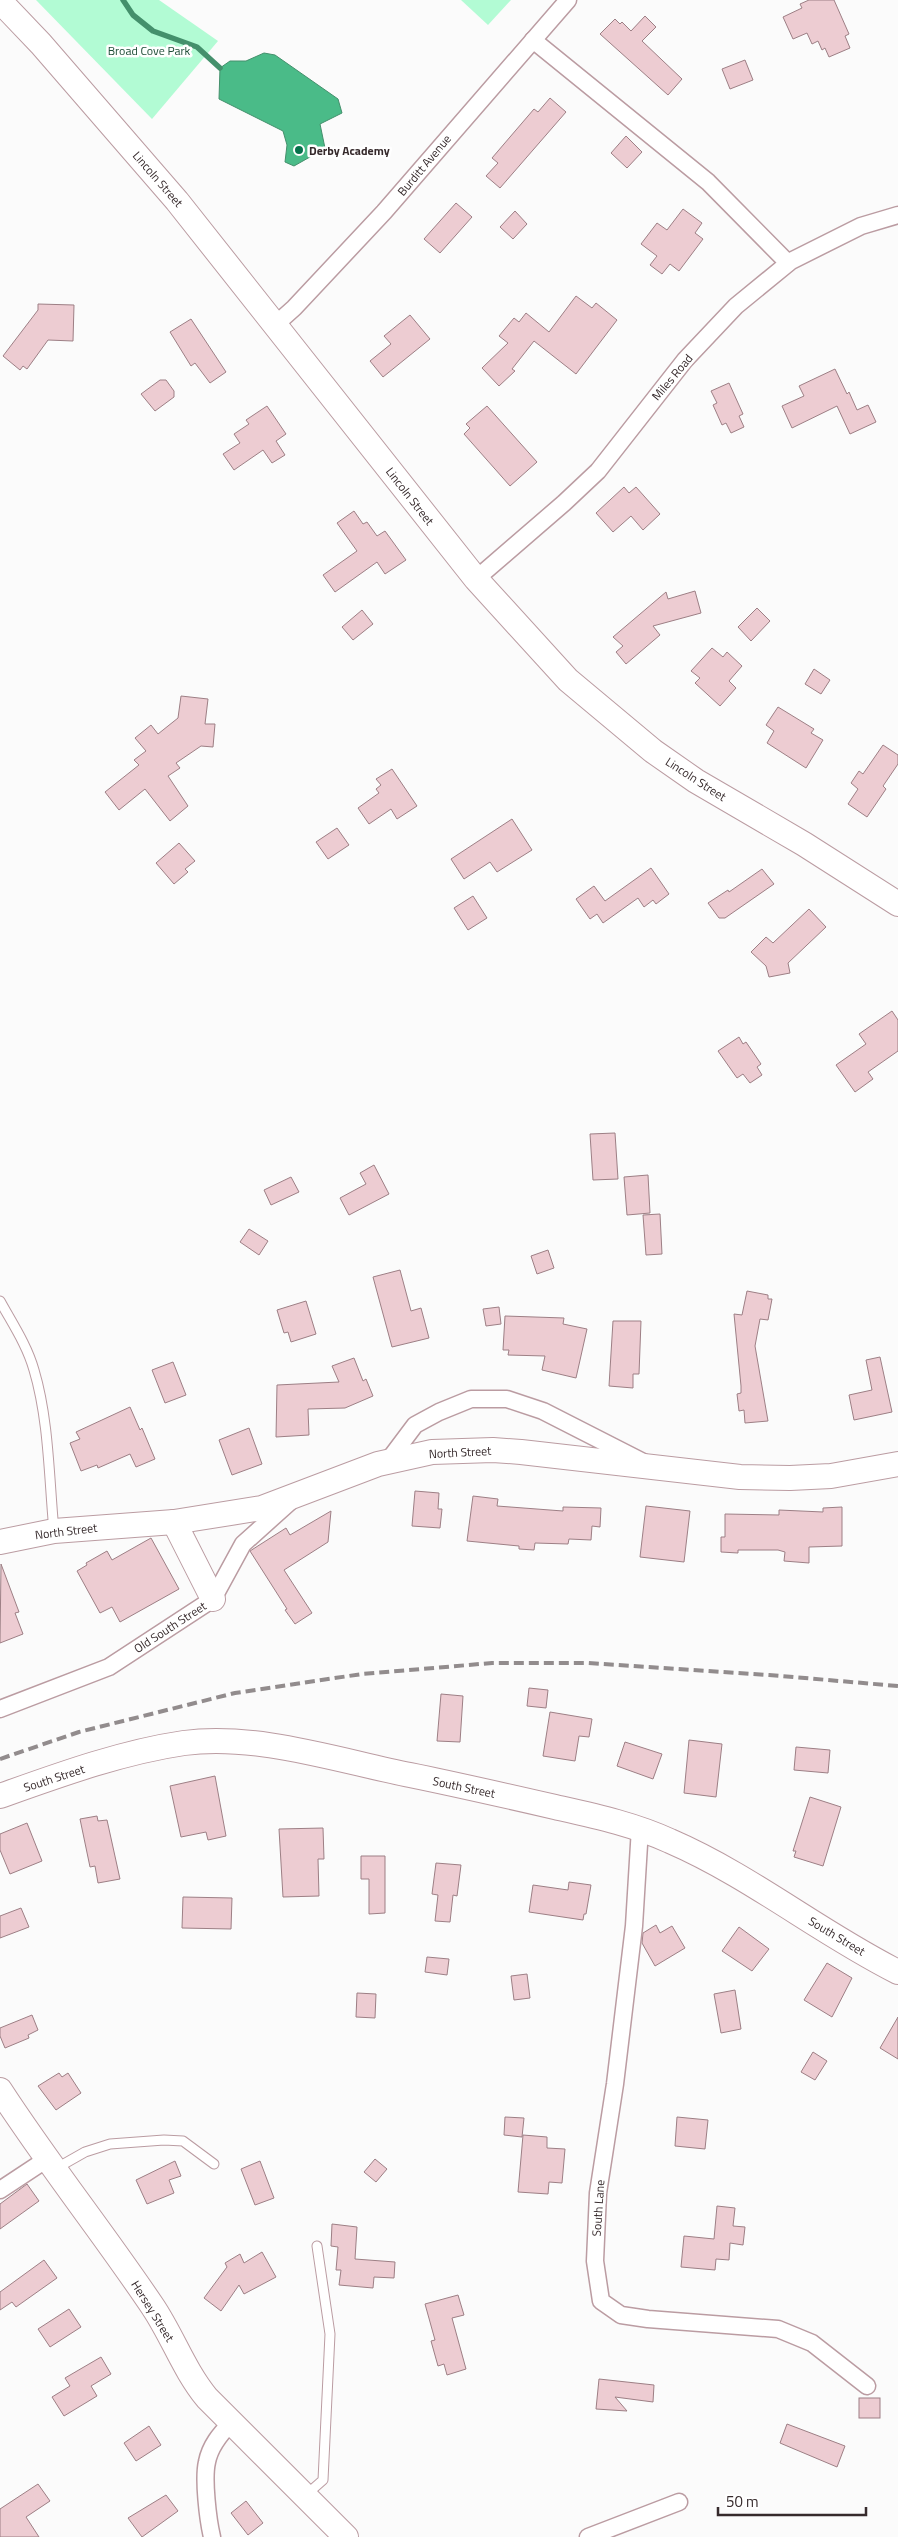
<svg xmlns="http://www.w3.org/2000/svg" width="898" height="2537" font-family="'Titillium Web',sans-serif">
<style>
.green{fill:#b2fbd4}
.water{fill:#4abb88;stroke:#44906c}
.lines{fill:none;stroke-linecap:round;stroke-linejoin:round}
.stream{stroke:#44906c;stroke-width:5.5}
.building{fill:#edccd2;stroke:#9d7f85}
.lane-casing{stroke:#bb9ca2;stroke-width:11}
.street-casing{stroke:#bb9ca2;stroke-width:19}
.secondary-casing{stroke:#bb9ca2;stroke-width:26}
.lane{stroke:#fff;stroke-width:9}
.street{stroke:#fff;stroke-width:16}
.secondary{stroke:#fff;stroke-width:24}
.rail{stroke:#928c8d;stroke-width:4;stroke-dasharray:10 5;stroke-linecap:butt}
.poi-dot{fill:#06734c;stroke:#fff;stroke-width:2}
.labels{text-anchor:middle;dominant-baseline:central;stroke-width:5;stroke-linejoin:round;paint-order:stroke}
.park-label{font-size:12px;fill:#1e4d37;stroke:#fff}
.poi-label{font-size:12px;font-weight:bold;fill:#362a2c;stroke:#fff;text-anchor:start}
.street-label{font-size:12px;fill:#362a2c;stroke:#fff}
</style>
<rect width="100%" height="100%" fill="#fbfbfb"/>
<g class="green">
<path d="M36 0H159L218 41 152 119Z"/>
<path d="M461 0H511L488 25Z"/>
</g>
<path class="water" d="M264 53 275 55 338 99 342 113 320 124 326 153H317L294 166 285 162 287 145 283 131 219 99 220 68 230 61H246Z"/>
<g class="lines">
<path class="stream" d="M123 0 133 15 153 31 197 47 220 68"/>
</g>
<g class="building">
<path d="M809 0H834L849 34 845 36 850 48 829 57 825 48 822 50 818 41 812 44 807 33 793 39 783 17 802 8 800 4Z"/>
<path d="M645 16 656 27 642 41 682 79 668 95 600 34 615 19 620 24 622 22 631 31Z"/>
<path d="M745 60 753 80 730 89 722 69Z"/>
<path d="M550 98 566 112 500 188 486 176 498 163 492 158 534 109 538 112Z"/>
<path d="M626 136 642 152 627 168 611 153Z"/>
<path d="M456 203 472 217 440 253 424 239Z"/>
<path d="M683 209 702 223 695 233 703 239 679 271 670 264 662 274 650 265 657 256 641 244 657 223 667 230Z"/>
<path d="M515 211 527 224 513 239 500 227Z"/>
<path d="M576 296 592 308 596 303 617 320 576 374 534 341 512 369 515 371 499 386 482 368 508 343 499 336 514 318 519 322 526 313 549 332Z"/>
<path d="M38 304 74 305 73 341 48 340 27 369 23 366 20 370 3 356 38 310Z"/>
<path d="M410 315 430 339 383 377 370 361 391 344 384 336Z"/>
<path d="M191 319 226 372 210 383 195 363 191 366 170 332Z"/>
<path d="M835 369 847 394 849 392 857 410 868 405 876 422 850 434 837 406 792 428 782 406 804 396 799 386Z"/>
<path d="M160 380H166L174 391V397L155 411 141 394Z"/>
<path d="M729 383 743 414 739 416 744 427 731 433 726 423 722 425 713 405 717 403 711 391Z"/>
<path d="M267 406 286 434 276 441 285 455 272 463 263 450 234 470 223 454 240 443 234 434 249 424 246 420Z"/>
<path d="M487 406 537 462 510 486 464 434 470 428 466 424Z"/>
<path d="M624 487 629 493 636 487 660 514 643 530 631 516 613 532 596 513Z"/>
<path d="M354 511 363 524 367 522 377 536 385 531 406 560 385 574 377 562 335 592 323 575 357 551 337 523Z"/>
<path d="M695 591 701 613 653 626 660 635 626 664 616 652 623 646 613 637 666 592 668 599Z"/>
<path d="M757 608 770 621 751 641 738 627Z"/>
<path d="M362 610 373 624 353 640 342 627Z"/>
<path d="M712 648 723 657 727 652 742 666 729 681 736 688 720 706 695 683 700 678 691 671Z"/>
<path d="M814 669 830 680 821 694 805 684Z"/>
<path d="M181 696 208 699 205 724H215L213 747 201 746 176 763 180 768 168 776 188 806 170 821 145 789 119 810 105 792 139 765 134 760 146 751 135 738 151 725 158 734 178 718Z"/>
<path d="M778 707 814 729 811 733 823 740 806 768 767 743 774 731 766 725Z"/>
<path d="M883 745 898 755V764L883 786 886 789 867 817 848 804 858 789 851 783 859 771 863 774Z"/>
<path d="M392 769 417 806 397 819 391 809 369 824 358 808 379 793 376 789 381 785 376 779Z"/>
<path d="M512 819 532 850 497 872 490 862 464 879 451 859Z"/>
<path d="M337 828 349 845 328 859 316 842Z"/>
<path d="M179 843 195 861 185 869 188 872 174 884 156 863Z"/>
<path d="M651 868 669 894 656 904 653 900 644 907 638 898 603 923 597 914 590 919 576 899 594 886 605 901Z"/>
<path d="M762 869 774 884 725 918H719L708 903 728 890 729 892Z"/>
<path d="M473 896 487 918 468 930 454 908Z"/>
<path d="M809 909 826 927 788 963 790 973 769 977 766 966 751 952 766 937 773 943Z"/>
<path d="M892 1011 898 1020V1051L868 1072 873 1079 855 1092 836 1065 866 1044 859 1034Z"/>
<path d="M739 1037 743 1044 746 1042 761 1064 757 1067 762 1075 750 1083 743 1074 737 1078 718 1051Z"/>
<path d="M615 1133 618 1179 593 1180 590 1134Z"/>
<path d="M374 1165 389 1194 349 1215 340 1198 366 1184 360 1173Z"/>
<path d="M648 1175 650 1213 627 1215 624 1177Z"/>
<path d="M291 1177 299 1192 271 1205 264 1190Z"/>
<path d="M660 1214 662 1254 646 1255 643 1215Z"/>
<path d="M249 1229 268 1241 259 1255 240 1242Z"/>
<path d="M548 1250 554 1268 537 1274 531 1256Z"/>
<path d="M400 1270 411 1311 421 1308 429 1338 392 1347 373 1277Z"/>
<path d="M747 1291 768 1295V1299H772L768 1320 760 1319 755 1346 768 1421 745 1423 744 1410 739 1411 737 1394 741 1393V1386L734 1314 742 1315Z"/>
<path d="M306 1301 316 1334 291 1342 288 1332 284 1333 277 1310Z"/>
<path d="M499 1307 501 1324 486 1326 483 1309Z"/>
<path d="M505 1316 564 1318 563 1324 587 1329 576 1378 542 1370 545 1356 508 1355 509 1350H503Z"/>
<path d="M613 1321H641L639 1374H633V1388L609 1386Z"/>
<path d="M880 1357 892 1412 854 1420 849 1395 872 1390 866 1360Z"/>
<path d="M354 1358 363 1381 366 1379 373 1396 345 1408 308 1409 309 1435 276 1437 277 1385 339 1382 332 1366Z"/>
<path d="M173 1362 186 1395 165 1403 152 1370Z"/>
<path d="M130 1407 140 1430 142 1428 155 1459 136 1467 130 1454 98 1468 97 1465 81 1471 70 1443 80 1439 76 1432Z"/>
<path d="M249 1428 262 1464 232 1475 219 1440Z"/>
<path d="M415 1491 439 1493 438 1509H442L440 1528 412 1526Z"/>
<path d="M473 1496 498 1499 497 1506 563 1511V1507L601 1508 600 1527 592 1526 591 1540 569 1539 568 1544 535 1543 534 1550 519 1549V1546L467 1541Z"/>
<path d="M646 1506 690 1511 684 1562 640 1557Z"/>
<path d="M842 1507V1546L809 1547V1563L784 1561 785 1552 778 1550H738V1553L721 1552V1537H725V1514L779 1515V1510L823 1512V1508Z"/>
<path d="M331 1511 328 1542 284 1570 312 1613 295 1624 285 1610 287 1609 250 1551 286 1528 290 1535Z"/>
<path d="M151 1538 179 1589 120 1622 112 1607 100 1613 77 1571 87 1565 86 1563 107 1551 112 1560Z"/>
<path d="M1 1564 19 1612 15 1613 23 1634 0 1643Z"/>
<path d="M529 1688 548 1690 546 1708 527 1706Z"/>
<path d="M441 1694 463 1696 460 1742 437 1741Z"/>
<path d="M550 1712 592 1719 589 1737 579 1736 575 1761 543 1756Z"/>
<path d="M689 1740 722 1744 716 1797 684 1793Z"/>
<path d="M625 1742 662 1754 653 1779 617 1766Z"/>
<path d="M796 1747 830 1750 828 1773 794 1770Z"/>
<path d="M215 1776 226 1836 208 1840 206 1832 181 1837 170 1786Z"/>
<path d="M810 1797 841 1807 823 1866 794 1857 796 1851H793Z"/>
<path d="M97 1816 98 1821 107 1820 120 1879 98 1883 95 1866 90 1867 80 1819Z"/>
<path d="M27 1823 42 1861 10 1874 0 1850V1834Z"/>
<path d="M323 1828 324 1859H318L319 1896 283 1897 279 1829Z"/>
<path d="M361 1856H385V1913L369 1914V1879H361Z"/>
<path d="M436 1863 461 1865 457 1896 453 1895 450 1922 435 1921 438 1895 432 1894Z"/>
<path d="M569 1882 591 1885 586 1914H584L583 1920 529 1912 533 1885 568 1890Z"/>
<path d="M183 1897 232 1898 231 1929 182 1928Z"/>
<path d="M21 1908 29 1927 0 1938V1916Z"/>
<path d="M656 1925 660 1933 672 1926 685 1948 655 1966 642 1943 643 1933Z"/>
<path d="M739 1927 769 1949 752 1971 722 1951Z"/>
<path d="M427 1957 449 1959 447 1975 425 1972Z"/>
<path d="M827 1963 852 1978 832 2017 804 2000Z"/>
<path d="M527 1974 530 1998 514 2000 511 1976Z"/>
<path d="M735 1990 741 2029 721 2033 714 1994Z"/>
<path d="M357 1993 376 1994 375 2018 356 2017Z"/>
<path d="M32 2015 38 2030 28 2035 29 2038 5 2048 0 2036V2028Z"/>
<path d="M898 2017V2059L880 2048Z"/>
<path d="M813 2052 827 2061 815 2080 801 2072Z"/>
<path d="M59 2073 62 2077 68 2073 81 2093 56 2110 38 2086Z"/>
<path d="M505 2117 524 2118 522 2137 504 2135Z"/>
<path d="M677 2117 708 2120 705 2149 675 2146Z"/>
<path d="M523 2135 547 2137V2148L565 2149 562 2183 549 2182 548 2194 518 2192Z"/>
<path d="M375 2159 387 2169 376 2182 364 2172Z"/>
<path d="M175 2161 181 2176 169 2180 174 2193 147 2204 136 2180Z"/>
<path d="M260 2161 274 2198 255 2205 241 2169Z"/>
<path d="M27 2184 39 2201 0 2229V2204Z"/>
<path d="M717 2206 735 2208 733 2226 745 2227 743 2245 730 2243 729 2260 716 2259 715 2270 681 2267 684 2236 714 2239Z"/>
<path d="M332 2224 357 2227 355 2259 395 2262 394 2278 374 2277 373 2288 339 2285 341 2270H336L338 2247 331 2246Z"/>
<path d="M262 2252 276 2277 244 2294 239 2285 221 2311 204 2298 227 2267 225 2263 240 2254 244 2263Z"/>
<path d="M44 2260 57 2278 16 2307 12 2302 0 2310V2292Z"/>
<path d="M458 2295 464 2315 452 2318 466 2369 447 2375 444 2364 438 2366 431 2341 435 2340 425 2304Z"/>
<path d="M69 2309 81 2327 50 2347 38 2329Z"/>
<path d="M101 2357 111 2374 91 2386 97 2396 64 2416 52 2397 70 2386 65 2378Z"/>
<path d="M599 2379 654 2385 653 2402 615 2397 627 2411 596 2409Z"/>
<rect x="859" y="2398" width="21" height="20"/>
<path d="M787 2424 845 2446 837 2467 780 2443Z"/>
<path d="M149 2426 161 2445 136 2461 124 2443Z"/>
<path d="M38 2484 50 2501 26 2517 39 2537H0V2509Z"/>
<path d="M166 2495 178 2511 142 2537 128 2518Z"/>
<path d="M246 2501 263 2523 248 2535 231 2513Z"/>
</g>
<g class="lines">
<g class="lane-casing">
<g id="lane">
<path d="M0 1301C12 1323 27 1345 34 1370 49 1420 49 1479 54 1531"/>
<path d="M55 2169 85 2152 110 2144 164 2140 183 2141 214 2164"/>
<path d="M306 2495 323 2480 330 2334 317 2246"/>
</g>
</g>
<g class="street-casing">
<g id="street">
<path d="M533 40 708 182 788 263"/>
<path d="M275 325 294 308 384 212 568 0"/>
<path d="M476 579 564 503 598 471 685 360 736 306 791 261 861 226 898 215"/>
<path d="M388 1461 415 1425 439 1412 471 1399H507L543 1411 643 1462"/>
<path d="M0 1709 109 1667 213 1599 243 1544 291 1501"/>
<path d="M640 1828 634 1926 615 2084 598 2193 595 2261 601 2301 621 2315 648 2319 778 2329 812 2343 867 2386"/>
<path d="M0 2190 47 2159"/>
<path d="M212 2537C208 2520 203 2479 207 2462 210 2446 220 2434 231 2423"/>
<path d="M588 2537 679 2502"/>
</g>
</g>
<g class="secondary-casing">
<g id="secondary">
<path d="M0 1 41 44 177 201 476 579 568 680 653 751 696 781 804 844 898 904"/>
<path d="M174 1522 213 1599"/>
<path d="M0 1542 54 1531 174 1522 262 1508 378 1464 432 1452 493 1450 521 1452 740 1477 790 1478 831 1476 898 1464"/>
<path d="M0 1796C59 1775 122 1752 184 1743 256 1733 340 1761 410 1775 459 1785 507 1796 555 1807 595 1816 633 1824 670 1841 751 1876 820 1933 898 1972"/>
<path d="M0 2090C48 2164 104 2234 153 2307 173 2337 184 2370 207 2398L346 2537"/>
</g>
</g>
<use href="#lane" class="lane"/>
<use href="#street" class="street"/>
<use href="#secondary" class="secondary"/>
<path class="rail" d="M0 1759 79 1732 235 1693 362 1674 492 1663H588L769 1675 898 1686"/>
</g>
<circle class="poi-dot" cx="299" cy="150" r="5"/>
<g class="labels">
<g class="park-label">
<text x="149" y="50">Broad Cove Park</text>
</g>
<g class="poi-label">
<text x="309" y="150">Derby Academy</text>
</g>
<g class="street-label">
<text transform="translate(424 165) rotate(-50)">Burditt Avenue</text>
<text transform="translate(158 179) rotate(49)">Lincoln Street</text>
<text transform="translate(672 377) rotate(-50)">Miles Road</text>
<text transform="translate(410 496) rotate(52)">Lincoln Street</text>
<text transform="translate(696 779) rotate(33)">Lincoln Street</text>
<text transform="translate(460 1452) rotate(-3)">North Street</text>
<text transform="translate(66 1531) rotate(-7)">North Street</text>
<text transform="translate(170 1627) rotate(-33)">Old South Street</text>
<text transform="translate(54 1778) rotate(-18)">South Street</text>
<text transform="translate(464 1787) rotate(12)">South Street</text>
<text transform="translate(837 1936) rotate(31)">South Street</text>
<text transform="translate(598 2208) rotate(-86)">South Lane</text>
<text transform="translate(153 2311) rotate(58)">Hersey Street</text>
</g>
</g>
<path d="M718 2507v8h148v-8" fill="none" stroke="#362a2c" stroke-width="2.5"/>
<text x="726" y="2507" font-size="15" fill="#362a2c" stroke="#ffffff" stroke-width="4" paint-order="stroke">50 m</text>
</svg>
